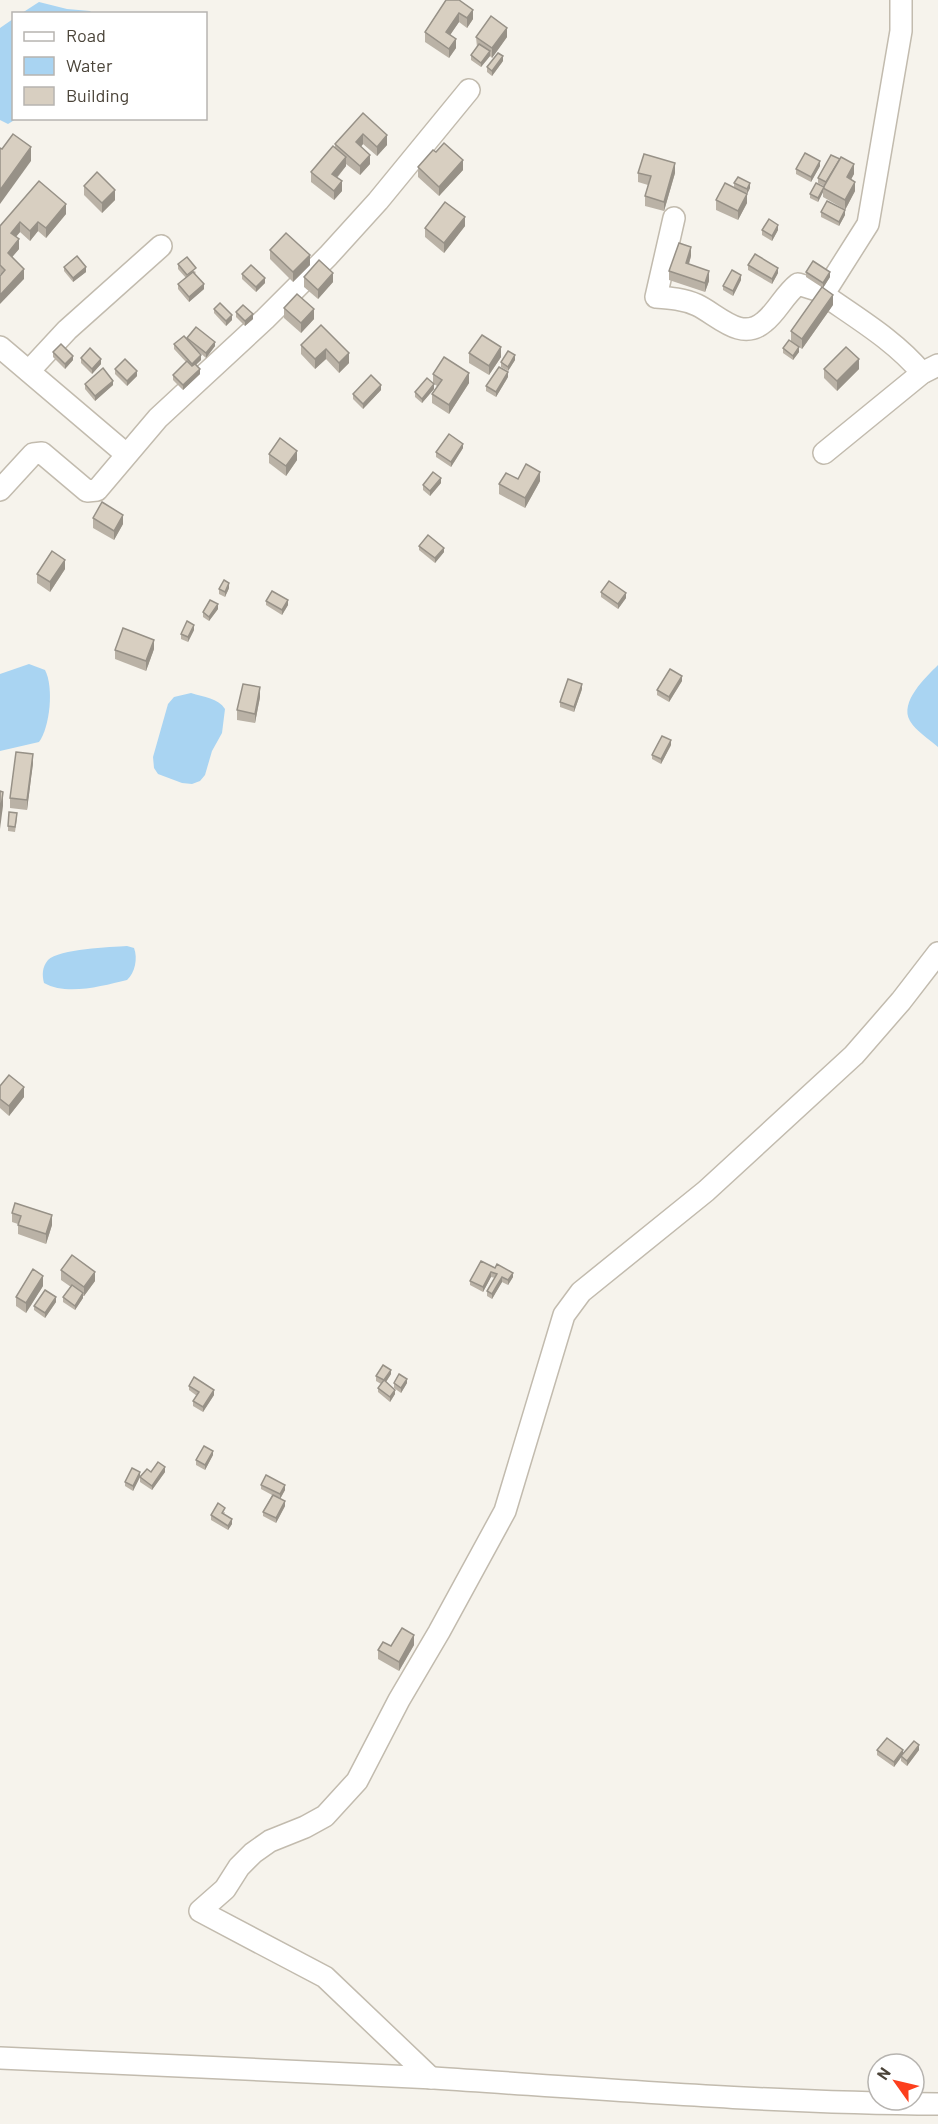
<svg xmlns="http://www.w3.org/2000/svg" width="938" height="2124" font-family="Barlow,sans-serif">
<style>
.water{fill:#a9d4f2}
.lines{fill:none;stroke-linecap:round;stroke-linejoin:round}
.minor-casing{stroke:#c2bbae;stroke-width:24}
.minor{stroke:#fff;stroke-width:21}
.wall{fill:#bab2a6}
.shaded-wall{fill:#979187}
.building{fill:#d8cfc1;stroke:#979187;stroke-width:1.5}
</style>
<rect width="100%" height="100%" fill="#f6f3ec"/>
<g class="water">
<path d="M39 2 67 9 90 11 92 13H22Z"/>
<path d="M13 19 14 118 16 119 8 124 0 120V28Z"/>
<path d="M29 664 45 670C54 687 50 727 39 742L0 751V674Z"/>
<path d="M938 665V747C929 739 916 731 910 721 899 702 926 677 938 665Z"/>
<path d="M191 693C204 697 218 698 225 709L222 733 212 751 205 775 200 781 192 784 182 783 158 774 154 768 153 757 168 704 174 697Z"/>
<path d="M127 946 134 948C138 958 135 973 127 980 102 986 67 996 44 983 42 975 42 967 48 960 59 949 111 947 127 946Z"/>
</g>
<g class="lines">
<g class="minor-casing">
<g id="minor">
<path d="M674 218 656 297C670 298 684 299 697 305 718 315 741 342 764 322 777 312 784 295 798 284L817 290C853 316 894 339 922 373"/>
<path d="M823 295 868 224 901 31V0"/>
<path d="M0 347 126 454"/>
<path d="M29 371 67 330 161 246"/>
<path d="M824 453 922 373 938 365"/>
<path d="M0 490 33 454 42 453 87 491 97 490 158 418 265 319 328 256 378 201 469 90"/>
<path d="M0 2058C145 2065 289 2070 434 2078 602 2089 770 2103 938 2104"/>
<path d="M431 2078 325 1977 200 1911 225 1889 239 1867 253 1853 270 1841 305 1827 325 1816 357 1781 399 1700 439 1632 505 1511 564 1315 581 1292 706 1191 854 1055 901 1001 938 953"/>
</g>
</g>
<use href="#minor" class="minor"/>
</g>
<g class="wall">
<path d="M446 0 473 19 467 28 459 22 450 35 456 48 449 58 425 42V32Z"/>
<path d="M476 37H507L492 58 490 56 481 67 471 60V55L477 47Z"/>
<path d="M503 61 492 76 487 72V67Z"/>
<path d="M363 113 387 145 377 156 363 144 361 147 370 164 360 175 346 164V166L337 178 342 191 334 200 311 182V172L335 147V144Z"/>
<path d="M436 152 463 170 439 196 418 177V167Z"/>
<path d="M820 166 811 182 796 174V169Z"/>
<path d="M638 173H675L664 211 645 206V196L648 185 638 182Z"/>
<path d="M854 174 851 179 855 191 845 210V215L839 226 821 217V212L844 209 823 197V192L818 202 810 198V194L824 186 818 183V178Z"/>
<path d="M734 183 750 188 747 194V203L738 220 716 210V200L734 187Z"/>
<path d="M84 186 115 200 102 213 84 195Z"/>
<path d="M66 214 46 238 38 231 30 241 20 232 16 237 19 249 12 257 24 279 0 274V226Z"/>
<path d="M465 226 444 253 425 237V228Z"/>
<path d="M762 230H778L772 241 762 235Z"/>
<path d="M270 250 310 265 293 282 270 259Z"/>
<path d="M691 256 689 264 709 281 705 292 669 280V271Z"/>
<path d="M178 264 196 272 195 273 204 289 189 302 178 289V284L186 278 178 269Z"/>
<path d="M748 265 778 273 772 284 748 270Z"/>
<path d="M64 267 86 272 73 282 64 271Z"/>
<path d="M806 272 830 277 823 288 806 277Z"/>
<path d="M242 274 265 283 256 292 242 279Z"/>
<path d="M304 277 333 282 318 299 304 287Z"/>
<path d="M741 280 733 296 723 290V286Z"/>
<path d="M833 305 802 349 799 347V352L793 360 783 353V348L791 341V331Z"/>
<path d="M284 308 314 319 301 333 284 318Z"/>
<path d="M214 309 232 320 226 326 214 313Z"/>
<path d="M236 312 253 319 245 326 236 317Z"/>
<path d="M321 325 349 363 339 373 326 359 315 369 301 354V345Z"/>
<path d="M187 338 215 346 206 358 197 350 201 360 196 365 200 374 183 390 173 380V375L186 362 174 349V344L187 340Z"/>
<path d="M53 352 73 360 65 369 53 357Z"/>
<path d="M469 353 501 357 489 375 469 363Z"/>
<path d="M81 358 101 364 92 374 81 363Z"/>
<path d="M515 360 508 371 501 367V362Z"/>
<path d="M115 369 137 376 127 386 115 374Z"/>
<path d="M824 369H859L837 391 824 378Z"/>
<path d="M433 374 469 383 449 414 432 403V394L437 386 434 384V389L422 403 415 397V392L433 383Z"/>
<path d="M508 377 496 397 486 391V386Z"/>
<path d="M85 384 113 385 95 401 85 389Z"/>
<path d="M381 390 363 409 353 399V394Z"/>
<path d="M463 448 451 467 436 457V452Z"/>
<path d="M269 454 297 460 286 476 269 463Z"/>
<path d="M518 479 540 481 525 508 499 494V484Z"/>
<path d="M441 483 430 496 423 490V485Z"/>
<path d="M93 518 123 524 114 540 93 528Z"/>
<path d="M419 546 444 552 435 563 419 550Z"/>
<path d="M65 569 50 592 37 583V574Z"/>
<path d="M229 588 225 597 219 594V589Z"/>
<path d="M601 592 626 598 618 609 601 597Z"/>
<path d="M266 601 288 605 282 615 266 605Z"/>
<path d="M218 609 209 621 203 617V612Z"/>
<path d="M194 630 188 642 181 639V634Z"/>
<path d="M154 649 146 671 115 659V650Z"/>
<path d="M682 681 669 702 657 695V690Z"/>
<path d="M582 689 574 712 560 707V702Z"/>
<path d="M260 697 255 723 237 720V710Z"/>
<path d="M671 745 661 764 652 759V755Z"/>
<path d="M33 763 27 810 10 808V798Z"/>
<path d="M17 818 15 832 8 831V826Z"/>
<path d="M0 1086 24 1097 9 1116 0 1108Z"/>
<path d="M12 1213 52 1225 46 1244 18 1234V1224L12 1222Z"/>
<path d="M495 1268 513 1277 508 1285 502 1282 492 1299 487 1296V1291L495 1278 491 1277 483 1292 470 1285V1281Z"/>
<path d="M61 1270 95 1281 84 1296H83V1298L75 1310 63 1302V1297L71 1287 61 1280Z"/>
<path d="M43 1286 26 1313 16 1306V1297Z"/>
<path d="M56 1302 45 1318 34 1310V1306Z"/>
<path d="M391 1374 386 1382 395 1394 390 1402 378 1392V1388L381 1384 376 1381V1376Z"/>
<path d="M394 1383H407L401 1393 394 1388Z"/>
<path d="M189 1386 214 1395 203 1412 193 1406V1401L197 1396 189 1390Z"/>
<path d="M213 1455 205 1470 196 1465V1460Z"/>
<path d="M151 1472H165L152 1490 140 1482V1477Z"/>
<path d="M140 1477 133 1491 125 1486V1482Z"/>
<path d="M261 1485 285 1490 280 1499 285 1506 276 1523 263 1516V1512L272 1495 261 1489Z"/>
<path d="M225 1512 224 1514 232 1524 228 1530 211 1520V1515Z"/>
<path d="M414 1645 399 1671 378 1659V1650L391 1646Z"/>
<path d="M877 1750 903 1754 919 1750 907 1766 901 1761V1757L894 1767 877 1755Z"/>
</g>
<g class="shaded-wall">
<path d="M473 10V19L467 28V18Z"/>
<path d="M459 13V22L446 41V32Z"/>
<path d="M507 28V37L492 58V48Z"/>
<path d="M456 39V48L449 58V49Z"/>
<path d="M490 51V56L481 67V63Z"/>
<path d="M503 56V61L492 76V71Z"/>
<path d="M363 134V144L356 152V142Z"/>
<path d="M387 135V145L377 156V147Z"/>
<path d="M31 147V161L0 204V190Z"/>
<path d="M370 155V164L360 175V166Z"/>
<path d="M346 157V166L332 183V174Z"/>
<path d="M463 160V170L439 196V187Z"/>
<path d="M820 161V166L811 182V177Z"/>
<path d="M675 163V173L664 211V202Z"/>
<path d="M854 164V174L847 187V177Z"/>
<path d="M342 181V191L334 200V191Z"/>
<path d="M855 182V191L845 210V200Z"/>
<path d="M750 183V188L747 194V203L738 220V211L747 194V189Z"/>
<path d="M823 188V192L818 202V198Z"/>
<path d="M115 190V200L102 213V203Z"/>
<path d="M66 204V214L46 238V228Z"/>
<path d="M845 210V215L839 226V222Z"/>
<path d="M465 217V226L444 253V243Z"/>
<path d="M20 222V232L11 242V233Z"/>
<path d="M38 222V231L30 241V231Z"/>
<path d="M778 225V230L772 241V236Z"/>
<path d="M19 239V249L8 262V253Z"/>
<path d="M691 247V256L686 273V263Z"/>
<path d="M310 255V265L293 282V272Z"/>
<path d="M86 267V272L73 282V278Z"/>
<path d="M778 268V273L772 284V279Z"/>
<path d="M24 269V279L0 304V295Z"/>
<path d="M709 271V281L705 292V283Z"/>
<path d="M830 272V277L823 288V283Z"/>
<path d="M333 273V282L318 299V290Z"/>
<path d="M741 275V280L733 296V291Z"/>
<path d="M265 278V283L256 292V287Z"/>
<path d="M204 284V289L189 302V297Z"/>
<path d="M833 295V305L802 349V339Z"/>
<path d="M314 309V319L301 333V323Z"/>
<path d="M253 314V319L245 326V321Z"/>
<path d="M232 315V320L226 326V321Z"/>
<path d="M215 342V346L206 358V353Z"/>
<path d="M501 347V357L489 375V366Z"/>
<path d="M799 347V352L793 360V356Z"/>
<path d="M326 349V359L315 369V359Z"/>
<path d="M349 353V363L339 373V363Z"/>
<path d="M201 355V360L192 368V364Z"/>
<path d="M515 355V360L508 371V367Z"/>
<path d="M73 356V360L65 369V364Z"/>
<path d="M101 359V364L92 374V369Z"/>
<path d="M859 359V369L837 391V381Z"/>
<path d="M200 369V374L183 390V385Z"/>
<path d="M137 371V376L127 386V381Z"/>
<path d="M508 372V377L496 397V392Z"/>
<path d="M469 373V383L449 414V405Z"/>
<path d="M113 381V385L95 401V396Z"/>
<path d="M434 384V389L422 403V399Z"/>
<path d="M381 385V390L363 409V404Z"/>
<path d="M463 444V448L451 467V462Z"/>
<path d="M297 451V460L286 476V466Z"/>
<path d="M540 472V481L525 508V498Z"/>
<path d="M441 478V483L430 496V491Z"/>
<path d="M123 515V524L114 540V531Z"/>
<path d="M444 548V552L435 563V558Z"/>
<path d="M65 560V569L50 592V582Z"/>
<path d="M229 583V588L225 597V592Z"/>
<path d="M626 593V598L618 609V604Z"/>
<path d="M288 600V605L282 615V610Z"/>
<path d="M218 604V609L209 621V617Z"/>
<path d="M194 625V630L188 642V637Z"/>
<path d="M154 640V649L146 671V661Z"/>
<path d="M682 676V681L669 702V697Z"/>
<path d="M582 684V689L574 712V707Z"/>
<path d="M260 687V697L255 723V714Z"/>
<path d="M671 740V745L661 764V759Z"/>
<path d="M33 754V763L27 810V800Z"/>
<path d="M3 792V806L0 829V815Z"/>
<path d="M24 1087V1097L9 1116V1106Z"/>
<path d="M52 1215V1225L46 1244V1234Z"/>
<path d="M95 1272V1281L84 1296V1287Z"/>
<path d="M491 1272V1277L483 1292V1287Z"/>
<path d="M513 1273V1277L508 1285V1280Z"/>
<path d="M43 1276V1286L26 1313V1303Z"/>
<path d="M502 1277V1282L492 1299V1294Z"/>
<path d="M83 1293V1298L75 1310V1306Z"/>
<path d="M56 1297V1302L45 1318V1313Z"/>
<path d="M391 1370V1374L384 1385V1380Z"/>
<path d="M407 1379V1383L401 1393V1388Z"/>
<path d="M214 1390V1395L203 1412V1407Z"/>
<path d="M395 1390V1394L390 1402V1397Z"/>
<path d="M213 1451V1455L205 1470V1465Z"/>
<path d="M165 1467V1472L152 1490V1486Z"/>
<path d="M140 1472V1477L133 1491V1486Z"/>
<path d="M285 1485V1490L280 1499V1494Z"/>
<path d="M285 1501V1506L276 1523V1518Z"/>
<path d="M232 1519V1524L228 1530V1526Z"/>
<path d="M414 1635V1645L399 1671V1662Z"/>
<path d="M919 1745V1750L907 1766V1761Z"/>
<path d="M903 1750V1755L894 1767V1762Z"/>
</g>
<g class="building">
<path d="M446 0H459L473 10 467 18 459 13 446 32 456 39 449 49 425 32Z"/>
<path d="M491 16 507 28 492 48 476 37Z"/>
<path d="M479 44 490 51 481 63 471 55Z"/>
<path d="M498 53 503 56 492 71 487 67Z"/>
<path d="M363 113 387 135 377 147 363 134 356 142 370 155 360 166 335 144Z"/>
<path d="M13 134 31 147 0 190V148L2 149Z"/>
<path d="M444 143 463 160 439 187 418 167 433 150 436 152Z"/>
<path d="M333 146 346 157 332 174 342 181 334 191 311 172Z"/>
<path d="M805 153 820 161 811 177 796 169Z"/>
<path d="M644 154 675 163 664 202 645 196 651 176 638 173Z"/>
<path d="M831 155 840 159 826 182 818 178Z"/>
<path d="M841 157 854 164 847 177 855 182 845 200 823 188Z"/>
<path d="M97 172 115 190 102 203 84 186Z"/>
<path d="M738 177 750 183 747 189 734 183Z"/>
<path d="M39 181 66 204 46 228 38 222 30 231 20 222 11 233 19 239 8 253 24 269 0 295V276L5 270 0 265V226Z"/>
<path d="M725 183 747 194 738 211 716 200Z"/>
<path d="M816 183 824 187 818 198 810 194Z"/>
<path d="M827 201 845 210 839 222 821 212Z"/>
<path d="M445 202 465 217 444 243 425 228Z"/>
<path d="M769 219 778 225 772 236 762 230Z"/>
<path d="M286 233 310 255 293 272 270 250Z"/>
<path d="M679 243 691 247 686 263 709 271 705 283 669 271Z"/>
<path d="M755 254 778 268 772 279 748 265Z"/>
<path d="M77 256 86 267 73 278 64 267Z"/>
<path d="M187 257 196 268 187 275 178 264Z"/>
<path d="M319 260 333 273 318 290 304 277Z"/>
<path d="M813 261 830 272 823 283 806 272Z"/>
<path d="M251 265 265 278 256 287 242 274Z"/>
<path d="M732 270 741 275 733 291 723 286Z"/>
<path d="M193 272 204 284 189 297 178 284Z"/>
<path d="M822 287 833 295 802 339 791 331Z"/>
<path d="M297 294 314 309 301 323 284 308Z"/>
<path d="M220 303 232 315 226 321 214 309Z"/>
<path d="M243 305 253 314 245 321 236 312Z"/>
<path d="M321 325 349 353 339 363 326 349 315 359 301 345Z"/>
<path d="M196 327 215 342 206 353 187 338Z"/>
<path d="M482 335 501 347 489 366 469 353Z"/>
<path d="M184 336 201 355 192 364 174 344Z"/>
<path d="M789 340 799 347 793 356 783 348Z"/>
<path d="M61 344 73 356 65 364 53 352Z"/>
<path d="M846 347 859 359 837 381 824 369Z"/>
<path d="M90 348 101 359 92 369 81 358Z"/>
<path d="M508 351 515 355 508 367 501 362Z"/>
<path d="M444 357 469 373 449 405 432 394 442 380 433 374Z"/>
<path d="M125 359 137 371 127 381 115 369Z"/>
<path d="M187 361 192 366 195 364 200 369 183 385 173 375Z"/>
<path d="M499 367 508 372 496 392 486 386Z"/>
<path d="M103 368 113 381 95 396 85 384Z"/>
<path d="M371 375 381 385 363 404 353 394Z"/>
<path d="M427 378 434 384 422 399 415 392Z"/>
<path d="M449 434 463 444 451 462 436 452Z"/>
<path d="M280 438 297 451 286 466 269 454Z"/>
<path d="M526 464 540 472 525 498 499 484 506 473 518 479Z"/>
<path d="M433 472 441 478 430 491 423 485Z"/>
<path d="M102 502 123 515 114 531 93 518Z"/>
<path d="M428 535 444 548 435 558 419 546Z"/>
<path d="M52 551 65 560 50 582 37 574Z"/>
<path d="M224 580 229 583 225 592 219 589Z"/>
<path d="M609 581 626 593 618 604 601 592Z"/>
<path d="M272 591 288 600 282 610 266 601Z"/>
<path d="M210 600 218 604 209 617 203 612Z"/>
<path d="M187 621 194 625 188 637 181 634Z"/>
<path d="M123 628 154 640 146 661 115 650Z"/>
<path d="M670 669 682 676 669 697 657 690Z"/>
<path d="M568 679 582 684 574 707 560 702Z"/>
<path d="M243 684 260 687 255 714 237 710Z"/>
<path d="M662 736 671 740 661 759 652 755Z"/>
<path d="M16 752 33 754 27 800 10 798Z"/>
<path d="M0 791 3 792 0 815Z"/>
<path d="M9 812 17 813 15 827 8 826Z"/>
<path d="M9 1075 24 1087 9 1106 0 1099V1086Z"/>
<path d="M15 1203 52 1215 46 1234 18 1225 21 1216 12 1213Z"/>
<path d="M72 1255 95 1272 84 1287 61 1270Z"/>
<path d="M481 1261 495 1268 497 1264 513 1273 508 1280 502 1277 492 1294 487 1291 497 1274 491 1272 483 1287 470 1281Z"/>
<path d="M33 1269 43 1276 26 1303 16 1297Z"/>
<path d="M72 1285 83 1293 75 1306 63 1297Z"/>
<path d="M45 1290 56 1297 45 1313 34 1306Z"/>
<path d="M383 1365 391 1370 384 1380 395 1390 390 1397 378 1388 384 1380 376 1376Z"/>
<path d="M399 1374 407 1379 401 1388 394 1383Z"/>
<path d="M194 1377 214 1390 203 1407 193 1401 199 1392 189 1386Z"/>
<path d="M204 1446 213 1451 205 1465 196 1460Z"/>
<path d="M158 1462 165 1467 152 1486 140 1477 147 1469 151 1472Z"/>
<path d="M132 1468 140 1472 133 1486 125 1482Z"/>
<path d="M266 1475 285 1485 280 1494 261 1485Z"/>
<path d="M273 1495 285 1501 276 1518 263 1512Z"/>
<path d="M218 1503 225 1508 222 1513 232 1519 228 1526 211 1515Z"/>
<path d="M402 1628 414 1635 399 1662 378 1650 383 1642 391 1646Z"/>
<path d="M887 1738 903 1750 894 1762 877 1750Z"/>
<path d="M914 1741 919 1745 907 1761 901 1756Z"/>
</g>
<rect x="12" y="12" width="195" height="108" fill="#ffffff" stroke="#b7b4b0" stroke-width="1.5"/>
<rect x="24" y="32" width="30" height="9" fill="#ffffff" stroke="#b7b4b0" stroke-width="1.5"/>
<text x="66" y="42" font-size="18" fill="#4b4439">Road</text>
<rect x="24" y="57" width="30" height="18" fill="#a9d4f2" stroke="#b7b4b0" stroke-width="1.5"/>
<text x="66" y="72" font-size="18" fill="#4b4439">Water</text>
<rect x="24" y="87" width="30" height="18" fill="#d8cfc1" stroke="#b7b4b0" stroke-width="1.5"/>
<text x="66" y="102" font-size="18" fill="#4b4439">Building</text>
<g transform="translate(896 2082) rotate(304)"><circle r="28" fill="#ffffff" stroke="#b7b4b0" stroke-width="1.5"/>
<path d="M0-4.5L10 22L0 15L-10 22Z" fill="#fc3f1d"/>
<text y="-9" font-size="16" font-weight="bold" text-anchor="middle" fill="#4b4439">N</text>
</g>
</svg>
